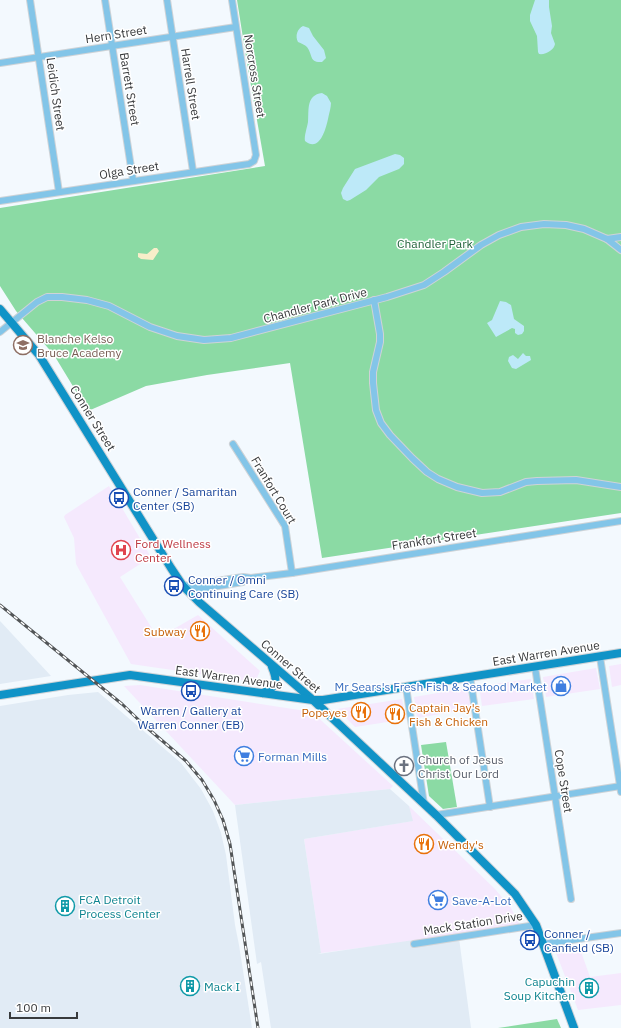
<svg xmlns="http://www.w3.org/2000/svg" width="621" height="1028" font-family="'IBM Plex Sans',sans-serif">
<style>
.commercial{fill:#f5e9fd}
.built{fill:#e1ebf5}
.green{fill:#8bdaa4}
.sand{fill:#f8eec9}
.water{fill:#bde9f8}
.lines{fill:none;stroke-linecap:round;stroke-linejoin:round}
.minor-casing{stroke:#ced3d7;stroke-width:8}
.major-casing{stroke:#ced3d7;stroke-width:10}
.minor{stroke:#83c5e8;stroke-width:6}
.major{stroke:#1093c7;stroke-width:8}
.rail-casing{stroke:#525557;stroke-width:3}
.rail{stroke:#fff;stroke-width:1.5;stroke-dasharray:4.5;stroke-linecap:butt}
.labels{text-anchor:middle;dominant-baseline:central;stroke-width:3;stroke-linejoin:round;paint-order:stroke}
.street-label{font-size:12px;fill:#383a3c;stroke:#fff}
.park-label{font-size:12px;fill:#1f6139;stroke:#fff}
.education-label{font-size:12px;fill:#785e54;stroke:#fff;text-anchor:start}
.transit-label{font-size:12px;fill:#164399;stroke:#fff;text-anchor:start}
.health-label{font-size:12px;fill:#be3a42;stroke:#fff;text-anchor:start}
.food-label{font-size:12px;fill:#c56008;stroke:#fff;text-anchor:end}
.shop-label{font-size:12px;fill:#366cbe;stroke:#fff;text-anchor:start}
.worship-label{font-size:12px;fill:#5b616d;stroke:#fff;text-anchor:start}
.culture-label{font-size:12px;fill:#0d838f;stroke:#fff;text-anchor:start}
</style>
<rect width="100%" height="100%" fill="#f3f9fe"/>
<g class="commercial">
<path d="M109 486 151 557 120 577 158 638 198 615 260 671 255 682 131 664 76 564 74 538 64 517 65 515Z"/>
<path d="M621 664V685L612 687 609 666Z"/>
<path d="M596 668 600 689 546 697 543 677Z"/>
<path d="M531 679 534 699 482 706 479 686Z"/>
<path d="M140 685 312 712 393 786 390 789 235 805 124 686Z"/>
<path d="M467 688 471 709 417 718 414 697Z"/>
<path d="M402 699 406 719 381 723 355 727 337 709Z"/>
<path d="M409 806 495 889 511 908 521 927 321 953 304 839 412 821Z"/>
<path d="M579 946 590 977 621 973V1005L578 1010 555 950Z"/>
</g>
<g class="built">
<path d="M0 621 51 676 0 684Z"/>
<path d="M98 692 181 763 201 789 213 811 221 833 226 855 235 925 239 945 252 1028H0V706L68 695Z"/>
<path d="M390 789 409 806 413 821 304 839 321 953 318 954 414 940 415 945 459 938 471 1028H271L261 962 257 964 235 805Z"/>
</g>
<g class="green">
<path d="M237 0H621V513L322 558 290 363 207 375 146 386 88 411 54 355 16 311 0 286V208L265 166 246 57Z"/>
<path d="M446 742 457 807 443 809 429 796 421 745Z"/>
<path d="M557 1019 561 1028H498Z"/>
</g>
<path class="sand" d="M154 248H157L159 251 153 260 141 259 138 257V253L147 254Z"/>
<g class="water">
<path d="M535 0H549V7L552 26 551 33 555 44C554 50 546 55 539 54L538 52 537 36 530 21V15Z"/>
<path d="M303 26 309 28 313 36 324 50 326 58 322 62C309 63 313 55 307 47 305 45 301 43 298 42 295 36 297 29 303 26Z"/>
<path d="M322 93 327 96 331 103C331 108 329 113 328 119 326 128 320 153 305 141 304 136 307 128 308 122 309 110 306 95 322 93Z"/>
<path d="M395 154 400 155 404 158V164L399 169 379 177 366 190 350 200 347 201 343 199 341 193 343 188 355 169Z"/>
<path d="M500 301 506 302 511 305 514 319 524 326V331L522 334 518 335 515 333V329L512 328 496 337 487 323 492 320Z"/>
<path d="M523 353 526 356H530L531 360 516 369 512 368 508 361 509 357 513 355 518 359Z"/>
</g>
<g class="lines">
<g class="minor-casing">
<g id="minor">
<path d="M30 0 59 192"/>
<path d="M105 0 133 180"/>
<path d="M167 0 193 171"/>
<path d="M0 63 236 27"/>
<path d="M0 201 249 164 254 161 256 155 232 0"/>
<path d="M607 239 621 250"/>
<path d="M374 300 380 334V342L373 372V383L376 410 381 423 390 435 412 458 427 472 438 479 457 487 482 493 500 492 526 482 537 481 576 480 621 487"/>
<path d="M0 332 37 302 47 297H62L87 300 109 306 150 327 177 336 204 340 231 338 387 297 424 285 444 272 481 245 499 235 521 227 544 224 566 225 584 229 607 239 621 237"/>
<path d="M233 444 285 526 292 573"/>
<path d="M251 578 292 573 621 521"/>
<path d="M183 586 243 577 251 578 243 582 188 591"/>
<path d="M600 657 621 792"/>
<path d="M535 667 571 899"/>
<path d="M470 677 490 807"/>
<path d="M406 687 424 804"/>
<path d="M436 815 621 786"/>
<path d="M414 944 536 925"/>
<path d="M543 944 621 933"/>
</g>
</g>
<g class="major-casing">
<g id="major">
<path d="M0 309 39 355 171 568 183 586 199 602 313 700 436 815 515 894 536 925 574 1028"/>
<path d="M263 693C277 687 278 681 272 667"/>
<path d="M0 695 130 675 313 700H323L621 653"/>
</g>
</g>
<use href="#minor" class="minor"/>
<use href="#major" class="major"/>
<g class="rail-casing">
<path id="rail" d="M0 605 122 704 145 726 186 761 202 780 214 800 223 820 230 844 258 1028"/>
</g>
<use href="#rail" class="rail"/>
</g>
<defs>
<g id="school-ring" transform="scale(1)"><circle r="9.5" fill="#fff" stroke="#8d6e63" stroke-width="1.5"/><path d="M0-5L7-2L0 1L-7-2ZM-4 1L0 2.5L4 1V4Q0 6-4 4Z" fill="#8d6e63"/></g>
<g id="bus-ring" transform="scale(1)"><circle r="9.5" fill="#fff" stroke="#1a4fb4" stroke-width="1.5"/><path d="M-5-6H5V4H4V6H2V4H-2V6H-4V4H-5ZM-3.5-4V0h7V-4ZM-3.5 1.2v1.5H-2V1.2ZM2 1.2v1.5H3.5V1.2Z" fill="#1a4fb4"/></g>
<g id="hospital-ring" transform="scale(1)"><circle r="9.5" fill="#fff" stroke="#e0444e" stroke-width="1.5"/><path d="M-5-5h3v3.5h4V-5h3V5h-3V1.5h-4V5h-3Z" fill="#e0444e"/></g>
<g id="restaurant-ring" transform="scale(1)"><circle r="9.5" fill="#fff" stroke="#e8710a" stroke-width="1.5"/><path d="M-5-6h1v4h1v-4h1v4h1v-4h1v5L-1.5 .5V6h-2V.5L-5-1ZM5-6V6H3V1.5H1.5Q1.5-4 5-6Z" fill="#e8710a"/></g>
<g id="shop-ring" transform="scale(1)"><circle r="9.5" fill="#fff" stroke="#3f7fe0" stroke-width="1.5"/><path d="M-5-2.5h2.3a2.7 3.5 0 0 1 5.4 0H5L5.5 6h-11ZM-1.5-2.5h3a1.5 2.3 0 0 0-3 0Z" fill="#3f7fe0"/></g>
<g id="supermarket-ring" transform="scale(1)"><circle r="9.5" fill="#fff" stroke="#3f7fe0" stroke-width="1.5"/><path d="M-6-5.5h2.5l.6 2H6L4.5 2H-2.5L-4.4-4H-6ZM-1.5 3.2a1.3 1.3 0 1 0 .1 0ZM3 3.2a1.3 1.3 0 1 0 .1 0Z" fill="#3f7fe0"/></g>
<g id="church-ring" transform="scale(1)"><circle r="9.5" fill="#fff" stroke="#6b7280" stroke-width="1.5"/><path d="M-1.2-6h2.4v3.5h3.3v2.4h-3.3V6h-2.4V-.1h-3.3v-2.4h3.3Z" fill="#6b7280"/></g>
<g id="building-ring" transform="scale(1)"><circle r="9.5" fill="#fff" stroke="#0f9aa8" stroke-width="1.5"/><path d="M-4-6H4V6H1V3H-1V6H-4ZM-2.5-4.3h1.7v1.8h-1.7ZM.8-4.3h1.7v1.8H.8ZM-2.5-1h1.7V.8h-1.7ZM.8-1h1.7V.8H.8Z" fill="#0f9aa8"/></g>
</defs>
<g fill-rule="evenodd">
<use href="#school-ring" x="23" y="345"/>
<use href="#bus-ring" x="119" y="498"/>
<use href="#hospital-ring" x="121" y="550"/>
<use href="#bus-ring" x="174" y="586"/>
<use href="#restaurant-ring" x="200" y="631"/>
<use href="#shop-ring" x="561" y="686"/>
<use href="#bus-ring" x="191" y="691"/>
<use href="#restaurant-ring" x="361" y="712"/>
<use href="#restaurant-ring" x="395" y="714"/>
<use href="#supermarket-ring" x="244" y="756"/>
<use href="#church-ring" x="404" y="766"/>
<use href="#restaurant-ring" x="424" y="844"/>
<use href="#supermarket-ring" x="438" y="900"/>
<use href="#building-ring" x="65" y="906"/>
<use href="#bus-ring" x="530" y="940"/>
<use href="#building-ring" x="190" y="986"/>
<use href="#building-ring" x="589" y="988"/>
</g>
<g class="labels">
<g class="street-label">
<text transform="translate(116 34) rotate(-9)">Hern Street</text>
<text transform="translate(255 76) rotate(81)">Norcross Street</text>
<text transform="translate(191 84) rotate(81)">Harrell Street</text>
<text transform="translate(130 89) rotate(81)">Barrett Street</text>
<text transform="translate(56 94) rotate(82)">Leidich Street</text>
<text transform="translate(129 170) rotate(-9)">Olga Street</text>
<text transform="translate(315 305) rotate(-15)">Chandler Park Drive</text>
<text transform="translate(93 418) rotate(58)">Conner Street</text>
<text transform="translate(274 490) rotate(59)">Franfort Court</text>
<text transform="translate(434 539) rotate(-9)">Frankfort Street</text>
<text transform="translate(546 653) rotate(-9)">East Warren Avenue</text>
<text transform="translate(291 666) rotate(41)">Conner Street</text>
<text transform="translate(229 677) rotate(8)">East Warren Avenue</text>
<text transform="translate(564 781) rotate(81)">Cope Street</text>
<text transform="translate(473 923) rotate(-9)">Mack Station Drive</text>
</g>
<g class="park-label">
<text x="435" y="243">Chandler Park</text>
</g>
<g class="education-label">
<text x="37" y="338">Blanche Kelso<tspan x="37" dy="14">Bruce Academy</tspan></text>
</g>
<g class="transit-label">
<text x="133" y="491">Conner / Samaritan<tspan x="133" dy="14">Center (SB)</tspan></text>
<text x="188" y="579">Conner / Omni<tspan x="188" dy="14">Continuing Care (SB)</tspan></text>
<text x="191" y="710" text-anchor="middle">Warren / Gallery at<tspan x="191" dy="14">Warren Conner (EB)</tspan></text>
<text x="544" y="933">Conner /<tspan x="544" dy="14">Canfield (SB)</tspan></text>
</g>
<g class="health-label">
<text x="135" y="543">Ford Wellness<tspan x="135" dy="14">Center</tspan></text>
</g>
<g class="food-label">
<text x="186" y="631">Subway</text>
<text x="409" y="707" text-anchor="start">Captain Jay's<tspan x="409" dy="14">Fish &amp; Chicken</tspan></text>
<text x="347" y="712">Popeyes</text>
<text x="438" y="844" text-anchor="start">Wendy's</text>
</g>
<g class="shop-label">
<text x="547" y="686" text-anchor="end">Mr Sears's Fresh Fish &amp; Seafood Market</text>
<text x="258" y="756">Forman Mills</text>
<text x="452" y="900">Save-A-Lot</text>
</g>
<g class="worship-label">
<text x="418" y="759">Church of Jesus<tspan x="418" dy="14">Christ Our Lord</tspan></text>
</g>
<g class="culture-label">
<text x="79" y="899">FCA Detroit<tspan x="79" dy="14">Process Center</tspan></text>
<text x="575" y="981" text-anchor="end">Capuchin<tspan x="575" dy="14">Soup Kitchen</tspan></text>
<text x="204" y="986">Mack I</text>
</g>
</g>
<path d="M10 1012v6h67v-6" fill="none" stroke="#383a3c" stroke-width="2"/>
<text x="16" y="1012" font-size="12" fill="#383a3c" stroke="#ffffff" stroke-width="3" paint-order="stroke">100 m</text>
</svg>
